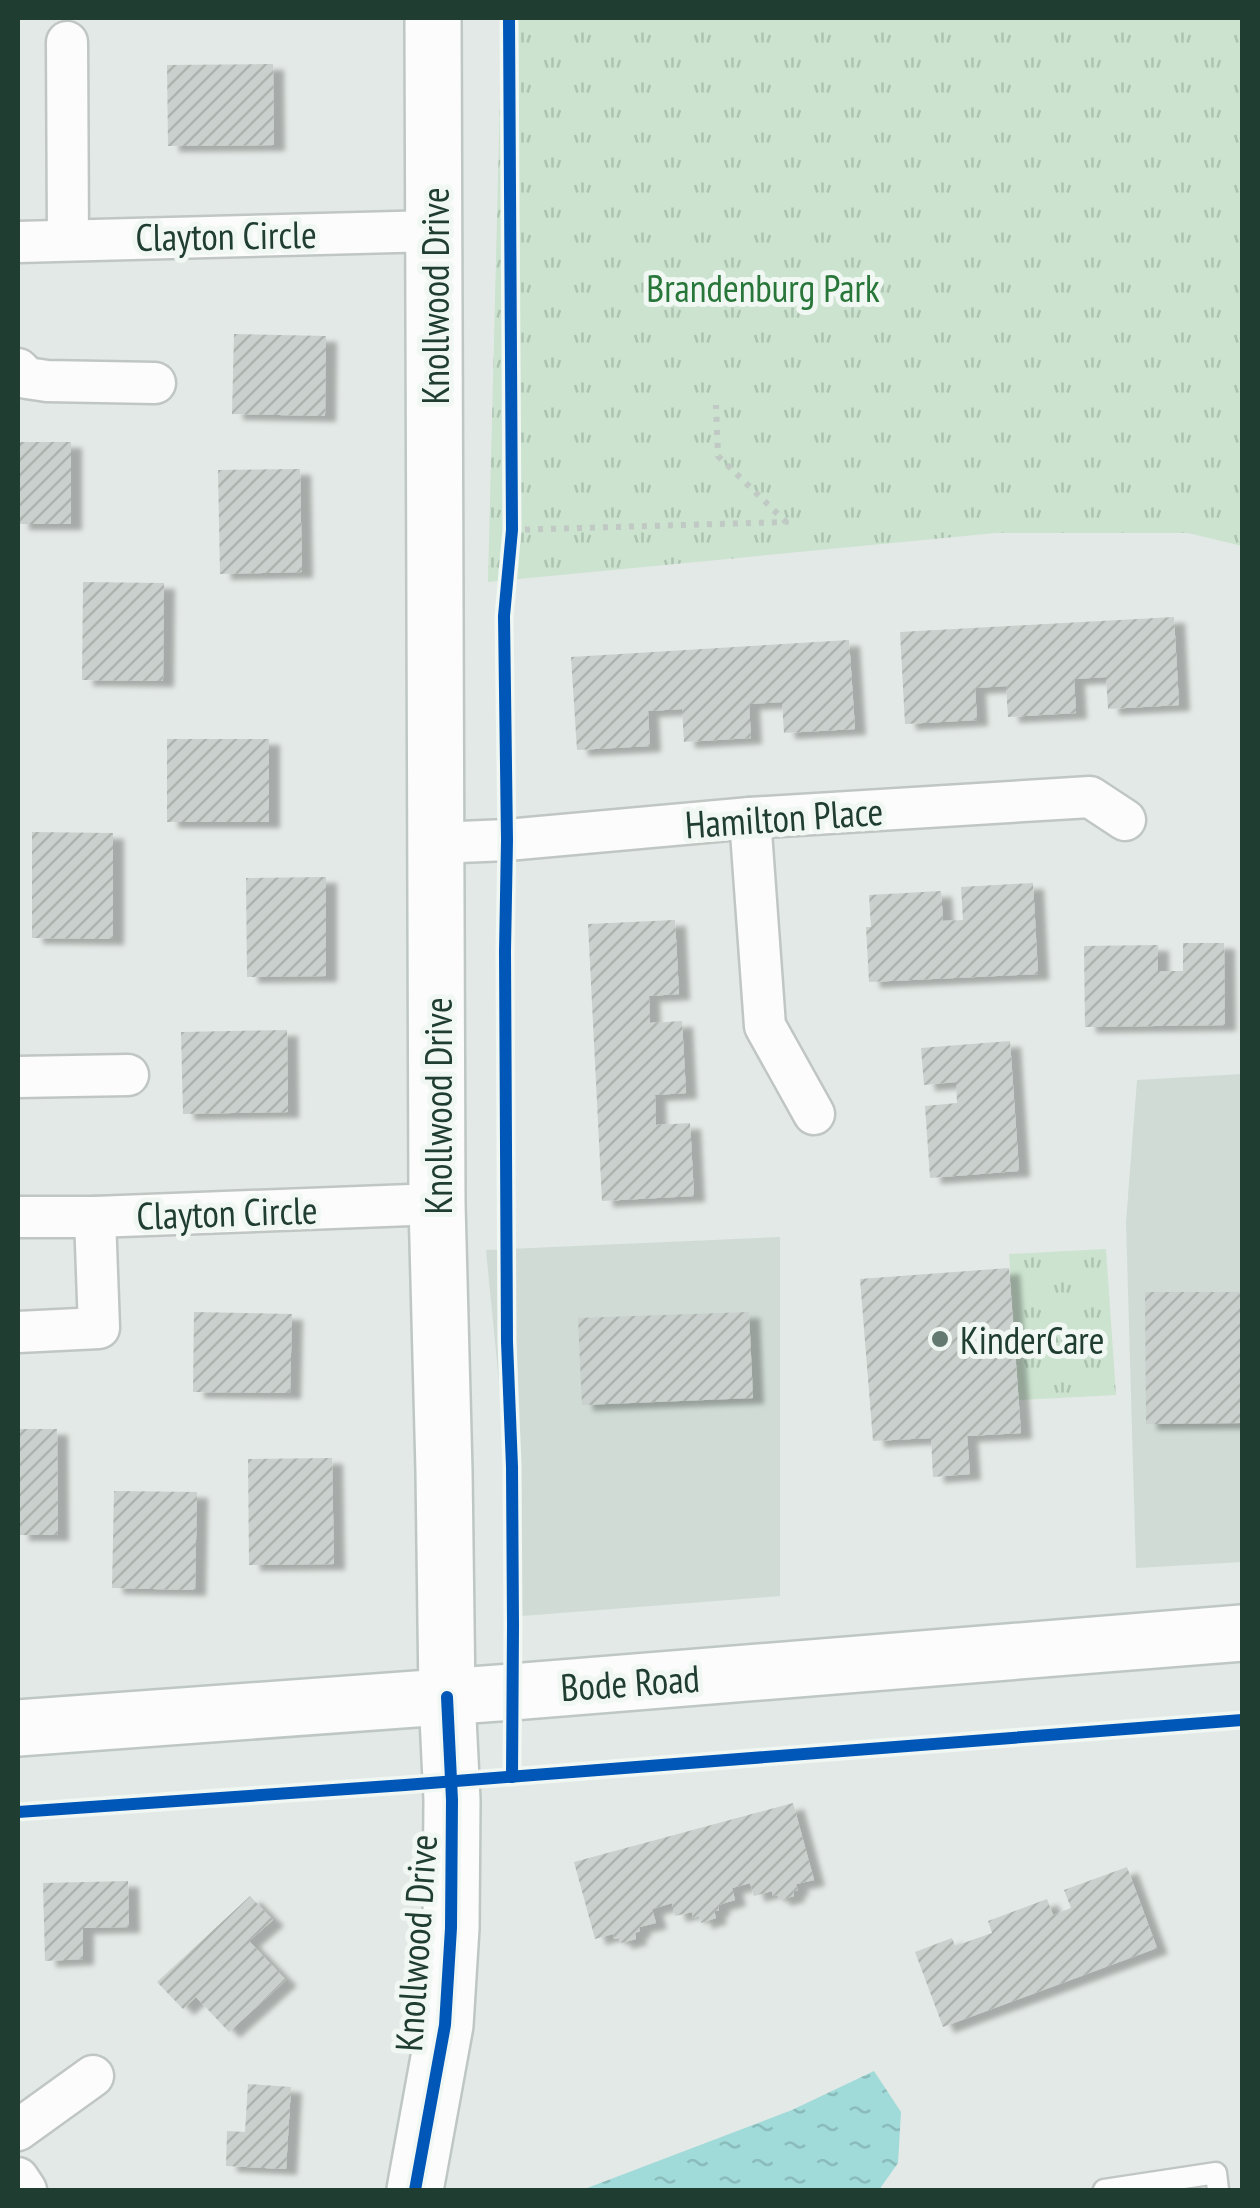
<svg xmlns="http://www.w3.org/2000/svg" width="1260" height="2208" font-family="'PT Sans Narrow',sans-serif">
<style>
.built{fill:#d0dbd5}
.park{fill:url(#park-tufts)}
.water{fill:url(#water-ripples)}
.building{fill:url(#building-hatch);filter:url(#shadow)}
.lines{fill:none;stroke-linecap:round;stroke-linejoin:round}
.lane-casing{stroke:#c0c6c3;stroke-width:25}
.street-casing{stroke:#c0c6c3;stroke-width:45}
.secondary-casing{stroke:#bec7c3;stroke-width:60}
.path{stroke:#c0c9c4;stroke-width:6;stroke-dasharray:5 8;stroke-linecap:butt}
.lane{stroke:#fbfcfb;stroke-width:20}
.street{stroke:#fbfcfb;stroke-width:40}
.secondary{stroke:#fbfcfb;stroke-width:55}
.cycleway-casing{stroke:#f1f8f3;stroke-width:19}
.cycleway{stroke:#0057b8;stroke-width:12}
.poi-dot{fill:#647970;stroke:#f1f8f3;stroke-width:4}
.labels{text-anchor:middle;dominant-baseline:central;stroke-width:10;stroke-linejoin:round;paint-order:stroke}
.street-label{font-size:38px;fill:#203d31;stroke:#f1f8f3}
.park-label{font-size:38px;fill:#28763a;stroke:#f1f8f3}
.poi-label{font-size:38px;fill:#203d31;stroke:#f1f8f3;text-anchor:start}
</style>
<defs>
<pattern id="park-tufts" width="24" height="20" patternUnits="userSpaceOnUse" patternTransform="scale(2.5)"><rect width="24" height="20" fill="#cbe3cf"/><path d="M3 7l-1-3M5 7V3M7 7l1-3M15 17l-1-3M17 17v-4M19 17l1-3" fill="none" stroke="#aec4b2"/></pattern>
<pattern id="water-ripples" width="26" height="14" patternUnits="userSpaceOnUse" patternTransform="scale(2.5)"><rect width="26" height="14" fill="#a0dad9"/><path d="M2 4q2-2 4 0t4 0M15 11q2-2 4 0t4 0" fill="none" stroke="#8abcbb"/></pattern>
<pattern id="building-hatch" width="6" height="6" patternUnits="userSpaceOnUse" patternTransform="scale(2.5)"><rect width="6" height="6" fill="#cad0cd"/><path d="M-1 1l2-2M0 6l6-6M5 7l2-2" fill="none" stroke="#adb4b0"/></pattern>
<filter id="shadow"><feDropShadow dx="11" dy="6" stdDeviation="2.5" flood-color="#0004"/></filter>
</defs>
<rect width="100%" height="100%" fill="#e3e9e6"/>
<g class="built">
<path d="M1242 1074V1562L1136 1568 1126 1222 1137 1080Z"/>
<path d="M780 1237V1596L522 1616 486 1250Z"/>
</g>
<g class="park">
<path d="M502 18H1242V546L1188 533H996L488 582Z"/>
<path d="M1106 1249 1116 1395 1019 1400 1009 1254Z"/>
</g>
<path class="water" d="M874 2071 901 2112 898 2163 879 2190H582L792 2110Z"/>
<g class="building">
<path d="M273 64 274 145 168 146 167 65Z"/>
<path d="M234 334 326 336 325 416 232 414Z"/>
<rect x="18" y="442" width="53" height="82"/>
<path d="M300 469 302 572 220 574 218 470Z"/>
<path d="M83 582 164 583 163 681 82 680Z"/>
<path d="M1174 617 1179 705 1108 709 1106 677 1074 679 1076 713 1008 717 1006 686 975 688 977 720 905 724 900 632Z"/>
<path d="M849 640 855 729 784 733 782 702 749 704 751 738 684 742 682 709 648 711 650 746 577 750 571 657Z"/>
<rect x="167" y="739" width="102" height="83"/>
<path d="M32 832 113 833V939L32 938Z"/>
<path d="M326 877V976L247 977 246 878Z"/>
<path d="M1033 883 1038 974 869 982 866 927H871L869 895 941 891 943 921 963 920 961 887Z"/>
<path d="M675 920 679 994 649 996 650 1023 682 1021 686 1093 655 1095 656 1125 690 1123 694 1196 602 1201 588 924Z"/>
<path d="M1183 943H1224L1225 1025 1085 1027 1084 946 1158 945V971H1183Z"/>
<path d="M287 1030 288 1112 183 1114 181 1032Z"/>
<path d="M1010 1041 1019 1171 930 1178 925 1106 957 1103 956 1082 924 1085 921 1048Z"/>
<path d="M1009 1268 1021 1433 967 1436 970 1474 933 1477 931 1438 873 1441 860 1279Z"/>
<path d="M1145 1292H1242V1423L1146 1424Z"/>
<path d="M194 1312 292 1314 290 1393 193 1392Z"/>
<path d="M749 1312 753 1398 582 1405 578 1318Z"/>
<path d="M18 1429H57L58 1535H18Z"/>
<path d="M332 1458 334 1564 249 1565 248 1459Z"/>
<path d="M114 1491 197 1492 195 1590 112 1588Z"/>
<path d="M793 1803 814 1880 796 1884 798 1890 793 1891 794 1896 779 1900 778 1895 773 1896 772 1891 754 1896 750 1883 732 1888 735 1900 718 1905 719 1910 714 1911 716 1918 701 1923 699 1916 693 1918 692 1912 675 1916 672 1903 652 1909 656 1923 639 1927 640 1931 635 1933 636 1939 621 1943 619 1938 614 1939 613 1934 595 1939 574 1862Z"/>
<path d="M1127 1867 1157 1948 943 2027 915 1952 952 1938 955 1946 992 1933 988 1921 1047 1899 1053 1915 1071 1908 1064 1890Z"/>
<path d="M128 1881 129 1927 83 1928V1959L45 1961 43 1883Z"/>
<path d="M250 1896 273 1920 249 1941 286 1980 229 2032 196 1997 183 2009 157 1982Z"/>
<path d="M248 2084 291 2087 286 2169 226 2166 227 2131 245 2132Z"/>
</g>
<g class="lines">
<g class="lane-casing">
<path id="lane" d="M1104 2190 1216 2173 1218 2190"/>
</g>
<g class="street-casing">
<g id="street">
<path d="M67 42 68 239"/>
<path d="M18 242 434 231"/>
<path d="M18 369 27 378 47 381 155 383"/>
<path d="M750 818 765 1026 814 1114"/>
<path d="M436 843 507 840 750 818 1090 797 1125 820"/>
<path d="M18 1077 128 1075"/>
<path d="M18 1217H95L437 1204"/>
<path d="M18 1332 99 1328 95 1217"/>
<path d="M18 2130 93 2076"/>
<path d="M18 2178 26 2190"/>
</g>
</g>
<g class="secondary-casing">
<g id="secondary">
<path d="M18 1728 512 1692 1242 1633"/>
<path d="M415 2190 445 2025 451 1928 452 1800 447 1697 444 1471 437 1204 433 18"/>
</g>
</g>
<path class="path" d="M512 530 786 522 718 456 716 405"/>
<use href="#lane" class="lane"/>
<use href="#street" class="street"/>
<use href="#secondary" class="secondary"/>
<g class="cycleway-casing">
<g id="cycleway">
<path d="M509 18 512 530 504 616 507 840 505 951 507 1342 512 1467 513 1625 512 1777"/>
<path d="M18 1812 405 1785 1242 1720"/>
<path d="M415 2190 445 2025 451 1928 452 1800 447 1697"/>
</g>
</g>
<use href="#cycleway" class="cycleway"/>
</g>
<circle class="poi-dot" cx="940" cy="1339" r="10"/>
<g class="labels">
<g class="street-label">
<text transform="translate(226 235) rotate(-1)">Clayton Circle</text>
<text transform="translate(434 296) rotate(-90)">Knollwood Drive</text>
<text transform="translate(784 817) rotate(-4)">Hamilton Place</text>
<text transform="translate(437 1106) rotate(-90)">Knollwood Drive</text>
<text transform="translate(227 1212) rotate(-2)">Clayton Circle</text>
<text transform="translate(630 1682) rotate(-4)">Bode Road</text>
<text transform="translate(415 1943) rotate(-86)">Knollwood Drive</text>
</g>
<g class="park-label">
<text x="763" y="287">Brandenburg Park</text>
</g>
<g class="poi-label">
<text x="960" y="1339">KinderCare</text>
</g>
</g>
<rect width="1260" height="2208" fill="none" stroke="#203d31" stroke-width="40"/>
</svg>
